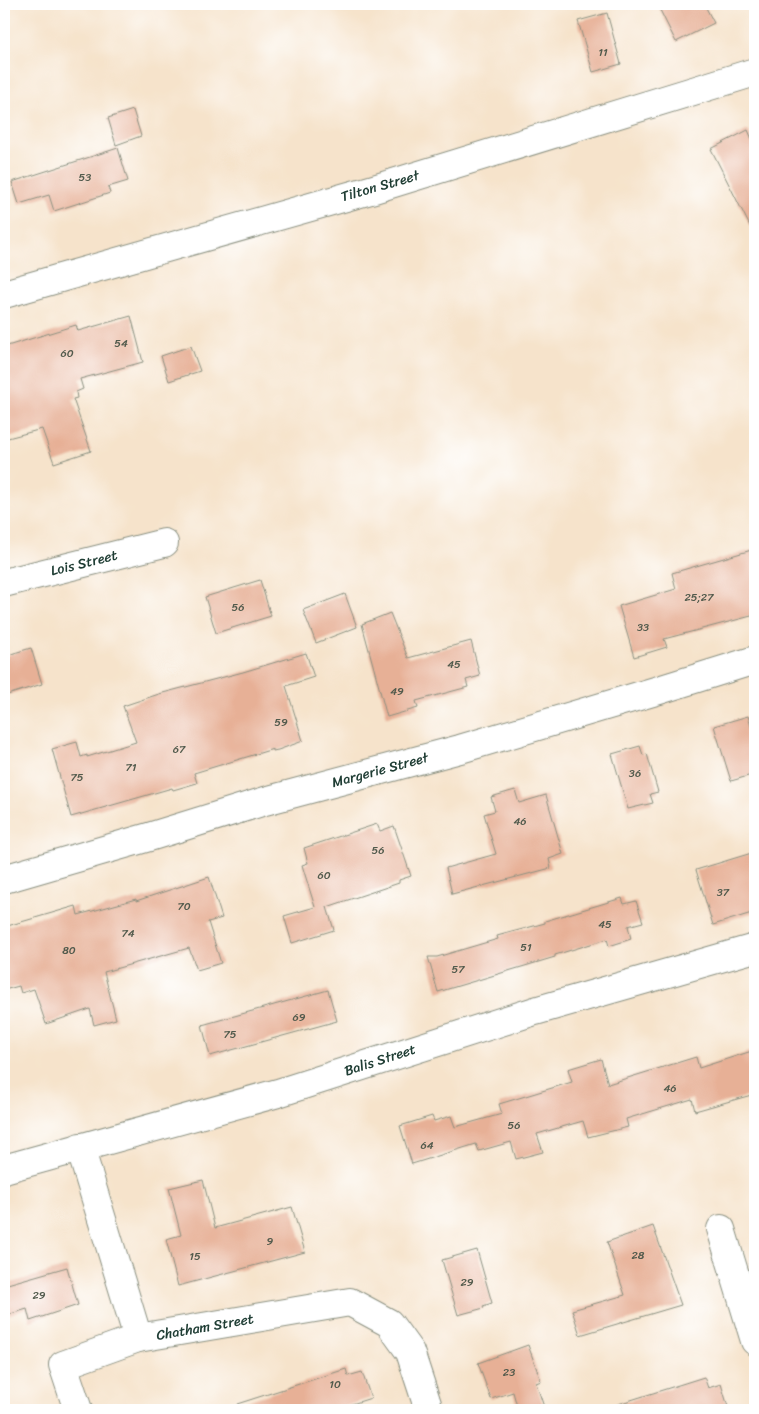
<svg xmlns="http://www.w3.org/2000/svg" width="759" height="1414" font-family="Sriracha,sans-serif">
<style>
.building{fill:#e7b096}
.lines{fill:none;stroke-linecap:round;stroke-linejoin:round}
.street-casing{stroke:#8a9080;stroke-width:30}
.street{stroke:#fff;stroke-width:28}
.labels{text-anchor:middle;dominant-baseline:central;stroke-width:4;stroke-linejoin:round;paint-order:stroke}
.number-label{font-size:11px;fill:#515a4c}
.street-label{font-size:14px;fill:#1f3d34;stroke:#fff}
</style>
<rect width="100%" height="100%" fill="#fff"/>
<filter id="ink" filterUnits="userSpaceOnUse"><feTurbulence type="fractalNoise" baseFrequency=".02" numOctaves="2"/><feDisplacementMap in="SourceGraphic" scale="10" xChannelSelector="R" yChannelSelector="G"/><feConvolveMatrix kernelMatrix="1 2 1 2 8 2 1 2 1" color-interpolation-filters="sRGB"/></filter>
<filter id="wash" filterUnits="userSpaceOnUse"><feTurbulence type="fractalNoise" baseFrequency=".0096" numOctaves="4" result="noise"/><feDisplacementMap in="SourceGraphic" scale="20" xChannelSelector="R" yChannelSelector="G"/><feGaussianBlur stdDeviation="1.12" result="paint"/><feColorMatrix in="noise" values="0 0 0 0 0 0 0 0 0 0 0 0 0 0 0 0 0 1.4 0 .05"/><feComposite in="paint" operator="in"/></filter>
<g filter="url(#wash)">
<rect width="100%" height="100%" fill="#f6e3cb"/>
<g id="blocks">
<g class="building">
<path d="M657 4H704L714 23 676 42Z"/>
<path d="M607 13 621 64 593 72 578 21Z"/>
<path d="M133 110 141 136 116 145 108 118Z"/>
<path d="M748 130 755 146V236L711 149Z"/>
<path d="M118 148 128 181 108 187 110 193 54 211 49 195 19 204 12 182Z"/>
<path d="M131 316 143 362 80 379 83 389 76 392 77 398 73 399 91 451 54 463 42 429 4 439V347L76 325 78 331Z"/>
<path d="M191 346 200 371 169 381 161 356Z"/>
<path d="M755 549V615L664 639 667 647 634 657 619 606 676 589 672 573Z"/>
<path d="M260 580 271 616 216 633 205 597Z"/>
<path d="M345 594 357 627 316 643 303 610Z"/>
<path d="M390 613 408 658 471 641 480 676 466 680 468 687 416 701 418 708 387 717 362 624Z"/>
<path d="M31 648 42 684 4 696V656Z"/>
<path d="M306 653 314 677 286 686 303 741 278 750 273 751V749L194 773 197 783 173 790 172 788 71 817 52 749 77 742 81 757 87 755V757L136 742 123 706 159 694 243 672Z"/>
<path d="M748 716 755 740V774L731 781 714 726Z"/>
<path d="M640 746 643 755 647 754 658 792 650 794 653 803 628 809 612 754Z"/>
<path d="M515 790 519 803 546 795 563 854 549 859 551 868 452 894 446 868 496 854 484 814 495 811 491 797Z"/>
<path d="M377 824 380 831 394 826 411 876 399 880V883L327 907 334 930 292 943 284 916 315 907 302 865 308 863 304 848Z"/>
<path d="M755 852V912L713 925 696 870Z"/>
<path d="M209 877 222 918 208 922 221 963 197 970 189 948 104 972 116 1019 94 1025 90 1009 46 1024 34 989 21 993 19 986 4 990V927L76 906 78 915 136 899V901Z"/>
<path d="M622 898 624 904 636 901 643 922 628 926 631 939 609 946 607 939 555 955V957L438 992 428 957H437L498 939 497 936 545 923V921Z"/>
<path d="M328 990 337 1021 210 1056 202 1025Z"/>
<path d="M755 1050V1094L695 1111 692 1099 626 1119 628 1127 588 1137 583 1121 537 1134 543 1152 516 1159 511 1142 479 1151 476 1144 412 1164 400 1126 432 1116 434 1121 451 1116 455 1127 502 1114 499 1104 572 1082 568 1069 601 1059 608 1084 696 1057 699 1068Z"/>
<path d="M203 1180 215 1228 292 1207 305 1252 178 1286 166 1239 181 1235 169 1188Z"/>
<path d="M653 1226 681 1305 580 1335 572 1310 625 1295 607 1242Z"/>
<path d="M477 1250 492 1303 483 1306 484 1308 458 1315 442 1260Z"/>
<path d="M67 1267 78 1305 30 1321 27 1309 4 1316V1285Z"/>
<path d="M528 1345 541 1381 536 1383 545 1410H518L513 1392 491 1399 478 1363Z"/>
<path d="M346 1369 348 1376 362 1372 371 1398 333 1410H238L237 1404Z"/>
<path d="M704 1377 708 1388 721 1384 729 1410H616L615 1405Z"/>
</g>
</g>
</g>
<g filter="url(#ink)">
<use href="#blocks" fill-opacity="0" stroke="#8a9080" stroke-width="1"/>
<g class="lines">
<g class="street-casing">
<g id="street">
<path d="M4 294 374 189 755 72"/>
<path d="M4 583 164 543"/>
<path d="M4 879 149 837 265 801 460 749 659 690 755 660"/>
<path d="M80 1147 138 1338 350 1302 389 1323 410 1352 429 1410"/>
<path d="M4 1169 278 1093 535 1011 755 948"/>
<path d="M721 1229 755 1341"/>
<path d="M78 1410 63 1365 138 1338"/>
</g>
</g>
<use href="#street" class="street"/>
</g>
</g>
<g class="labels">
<g class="number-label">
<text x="603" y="52">11</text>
<text x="85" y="177">53</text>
<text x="121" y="343">54</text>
<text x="67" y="353">60</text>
<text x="699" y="597">25;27</text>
<text x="238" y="607">56</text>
<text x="643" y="627">33</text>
<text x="454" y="664">45</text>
<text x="397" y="691">49</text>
<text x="281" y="722">59</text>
<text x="179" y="749">67</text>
<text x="131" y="767">71</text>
<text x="635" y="773">36</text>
<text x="77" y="777">75</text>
<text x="520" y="821">46</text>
<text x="378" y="850">56</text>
<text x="324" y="875">60</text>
<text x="723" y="892">37</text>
<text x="184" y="906">70</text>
<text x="605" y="924">45</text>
<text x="128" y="933">74</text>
<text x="526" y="947">51</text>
<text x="69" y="950">80</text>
<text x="458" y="969">57</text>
<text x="299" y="1017">69</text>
<text x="230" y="1034">75</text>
<text x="670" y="1088">46</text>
<text x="514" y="1125">56</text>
<text x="427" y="1145">64</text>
<text x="270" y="1241">9</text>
<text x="638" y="1255">28</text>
<text x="195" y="1256">15</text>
<text x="467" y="1282">29</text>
<text x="39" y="1295">29</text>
<text x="509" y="1372">23</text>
<text x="335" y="1384">10</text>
</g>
<g class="street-label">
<text transform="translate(380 186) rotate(-16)">Tilton Street</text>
<text transform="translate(84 563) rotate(-14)">Lois Street</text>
<text transform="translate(380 770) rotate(-15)">Margerie Street</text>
<text transform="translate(380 1060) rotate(-18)">Balis Street</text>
<text transform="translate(205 1327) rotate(-10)">Chatham Street</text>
</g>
</g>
<rect width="759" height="1414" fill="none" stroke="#fff" stroke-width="20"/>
</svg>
